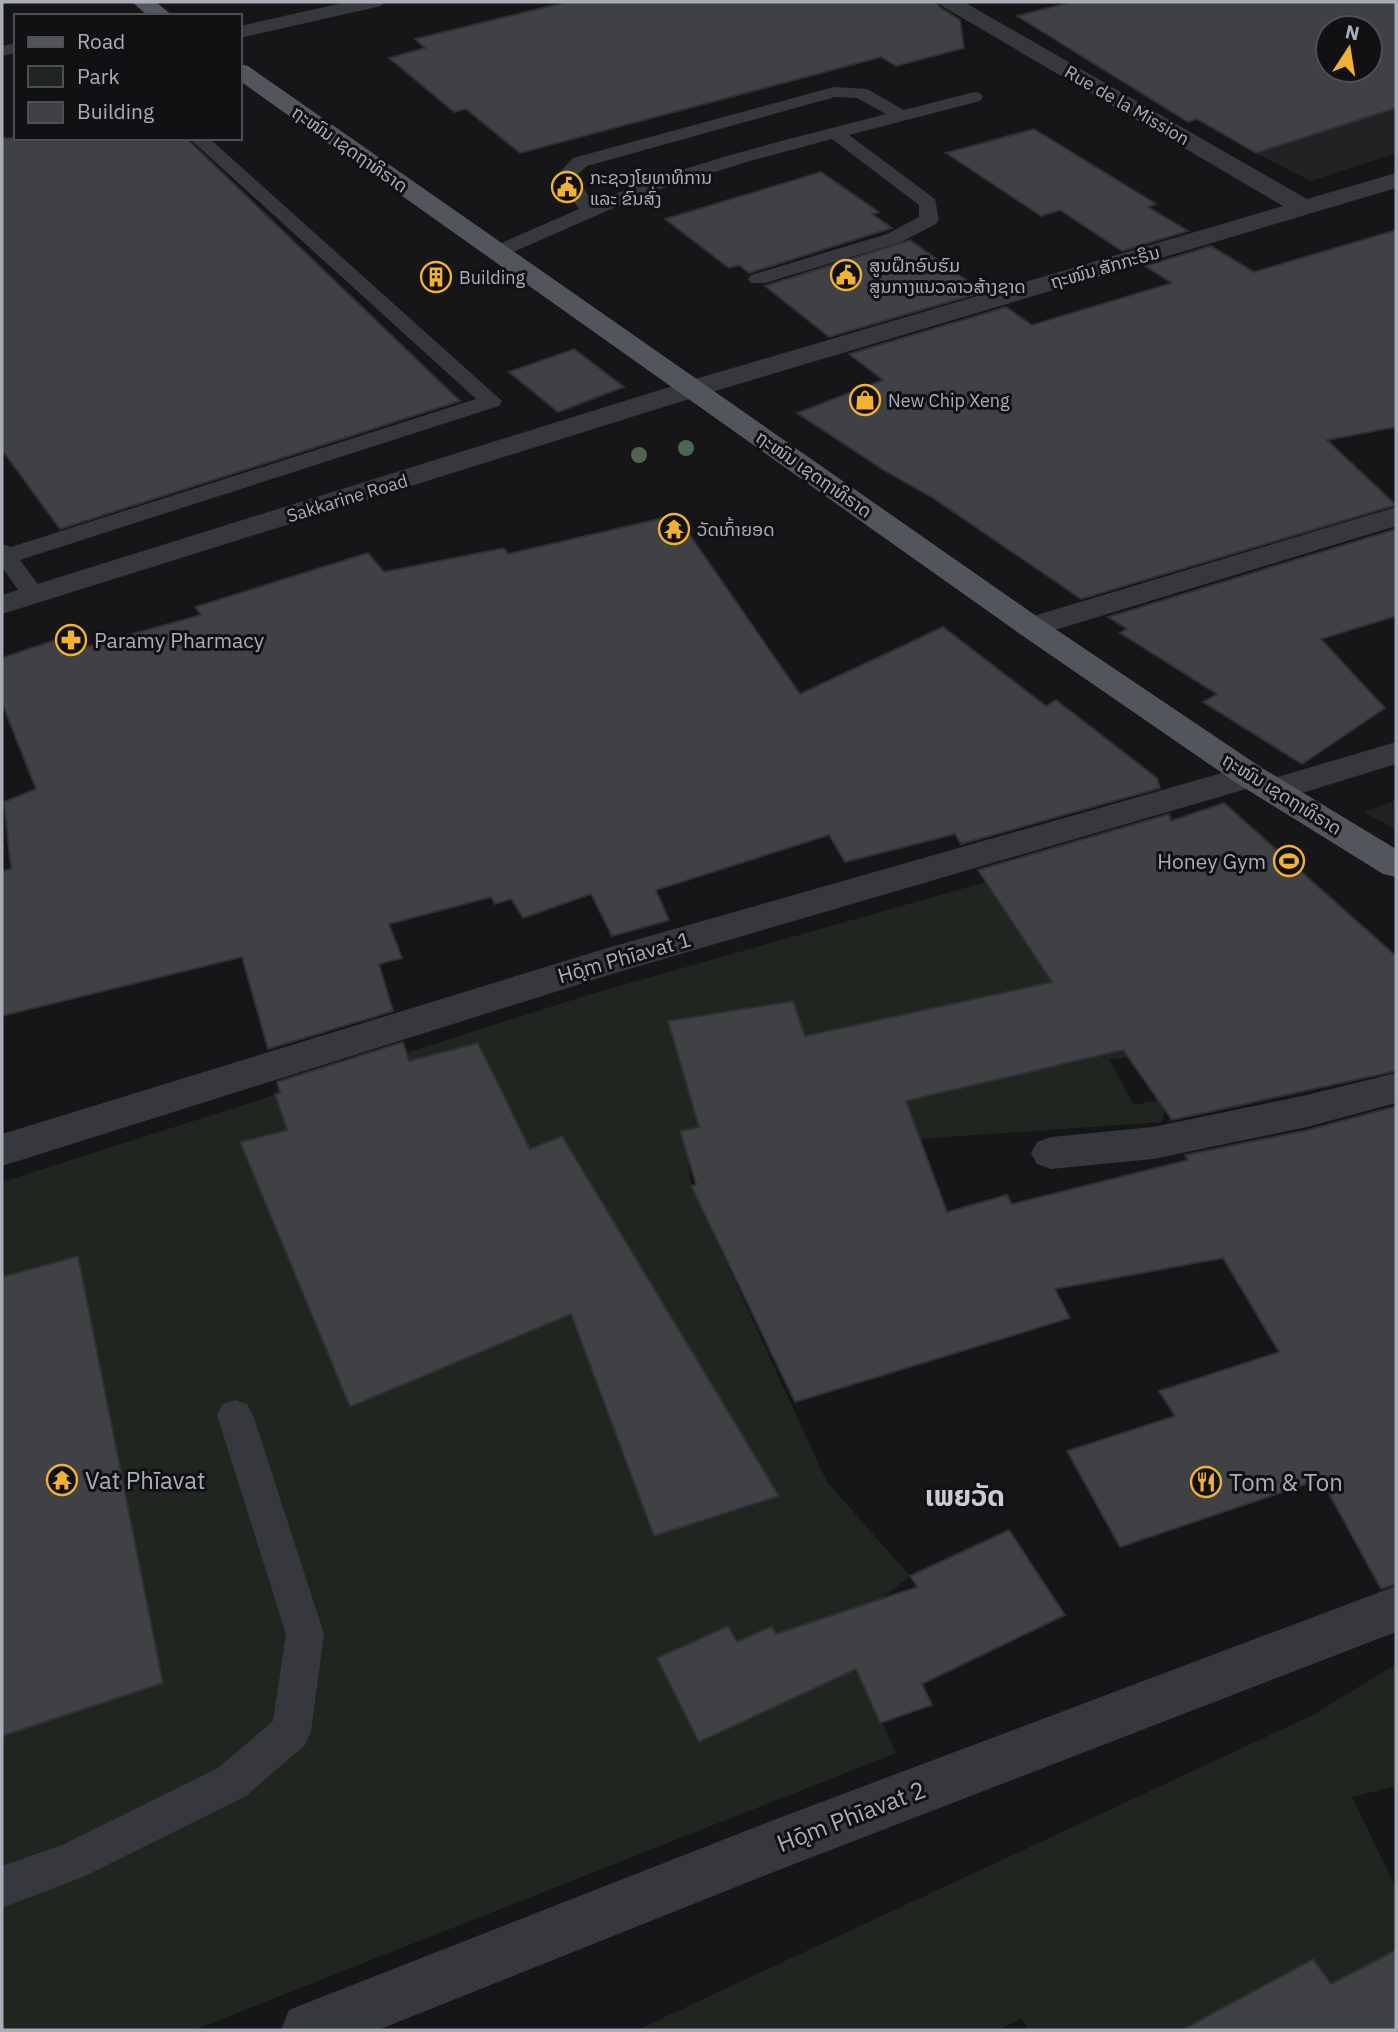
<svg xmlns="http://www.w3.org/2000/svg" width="1398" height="2032" font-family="'IBM Plex Sans','Noto Sans Lao',sans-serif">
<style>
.built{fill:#222225;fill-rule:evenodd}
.green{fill:#1e261f}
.building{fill:#404145;stroke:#303034;stroke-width:2;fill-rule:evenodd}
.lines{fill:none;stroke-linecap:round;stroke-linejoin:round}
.lane{fill:#37383d;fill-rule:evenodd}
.street{fill:#37383d;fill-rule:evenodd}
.primary{fill:#53555c;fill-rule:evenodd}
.tree{fill:#506452}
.labels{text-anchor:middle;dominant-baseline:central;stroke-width:6;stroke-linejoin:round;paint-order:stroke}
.far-street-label{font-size:18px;fill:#a8adb8;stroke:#111113}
.far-poi-label{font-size:18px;fill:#a8adb8;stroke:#111113;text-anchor:start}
.poi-label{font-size:21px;fill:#a8adb8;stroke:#111113;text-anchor:start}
.street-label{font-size:21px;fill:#a8adb8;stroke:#111113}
.near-poi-label{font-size:24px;fill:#a8adb8;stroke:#111113;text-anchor:start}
.near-street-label{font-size:24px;fill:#a8adb8;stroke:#111113}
.near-quarter-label{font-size:28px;font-weight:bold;fill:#c9ccd4;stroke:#111113}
</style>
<rect width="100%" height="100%" fill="#161618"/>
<g class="built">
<path d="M1282 2H1396V153L1311 181 1256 153 1088 55ZM1328 28H1370V70H1328Z"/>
<path d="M1396 800V830L1364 812Z"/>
</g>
<g class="green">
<path d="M986 882 1079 984 1128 1057 1109 1059 1134 1105 1158 1100 1165 1109 1162 1122 874 1142 827 1103 680 1131 688 1159 691 1186 827 1482 910 1576 883 1598 833 1616 896 1753 194 2030H2V1182L591 994Z"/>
<path d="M1396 1664V1786L1352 1797 1396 1888V1950L1331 1984 1313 1959 1209 2015 1217 2030H1029L1021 2018 999 2030H637L1313 1715Z"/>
</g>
<g class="building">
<path d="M567 2H936L941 8 960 20 964 48 896 66 881 57 520 153 466 109 454 112 389 58 425 48 415 39Z"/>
<path d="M1071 2H1396V108L1256 153 1197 119 1188 122 1017 16ZM1328 28H1370V70H1328Z"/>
<path d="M1034 129 1156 204 1148 207 1188 231 1122 251 1060 210 1041 216 946 153Z"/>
<path d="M2 138H186L460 401 60 529 2 450Z"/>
<path d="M821 172 879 212 872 214 892 228 749 273 739 265 729 268 665 219Z"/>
<path d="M1396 230V427L1327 440 1396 505 1081 599 933 498 885 471 797 413 883 380 849 354 1006 307 1032 325 1172 283 1145 266 1211 246 1254 272Z"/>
<path d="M910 240 983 292 829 337 765 286Z"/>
<path d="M574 349 624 387 558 412 509 372Z"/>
<path d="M676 515 800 694 943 627 1046 706 1056 700 1157 778 1160 788 961 844 955 834 845 862 829 835 656 890 669 920 612 936 591 894 523 918 511 899 495 904 491 897 389 924 402 958 379 964 393 1011 268 1049 242 957 2 1016V871L11 869 4 802 36 789 2 703V658L64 637 71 651 201 615 195 607 368 553 384 572 504 548 508 554Z"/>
<path d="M1396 529V616L1321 639 1385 708 1302 764 1203 702 1217 694 1120 633 1127 629 1108 617Z"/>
<path d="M1224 803 1396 956V1071L1172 1120 1123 1050 906 1101 947 1212 1007 1195 1012 1204 1188 1160 1185 1155 1308 1130 1396 1106V1584L1381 1589 1321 1479 1120 1547 1067 1451 1175 1416 1159 1391 1279 1352 1223 1258 1055 1289 1070 1318 795 1402 691 1186 696 1184 680 1131 699 1127 668 1021 793 1001 805 1036 1052 982 978 870 1169 814 1171 821Z"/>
<path d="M403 1042 409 1061 478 1043 530 1149 562 1136 779 1496 654 1536 571 1314 350 1407 240 1142 287 1130 275 1094 280 1093 277 1082Z"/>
<path d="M78 1256 163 1683 2 1736V1277Z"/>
<path d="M1009 1530 1065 1615 922 1684 932 1705 880 1723 856 1669 699 1742 657 1658 728 1626 737 1642 772 1626 776 1634 917 1587 910 1576Z"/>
<path d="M1396 1950V2030H1182L1313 1959 1331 1984Z"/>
</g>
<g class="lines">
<g class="lane">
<path d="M16 43V53L2 56V46Z"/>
<path d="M834 87 867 89 904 110 974 92 980 93 983 97 980 101 849 135 935 199 939 220 936 224 901 242 765 283H751L748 279 751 275 887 234 919 217V205L832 139 750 161 648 193 504 256 497 258 487 252 490 248 579 209 556 176 573 158ZM835 97 857 98 886 114C788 140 687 162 594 203L575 177 587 166Z"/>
<path d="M189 138H209L502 401 499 406 20 560 46 595 43 600 34 602 25 600 2 567V544L11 547 476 399Z"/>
<path d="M235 1400 247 1404 253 1415 324 1634 311 1731 305 1745 246 1796 85 1876 2 1908V1866L62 1845 218 1768 273 1721 286 1634 217 1415 223 1404Z"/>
</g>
<g class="street">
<path d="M347 2H385L381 6 240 38V26Z"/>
<path d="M939 2H964L1307 199 1396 173V188L702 395 2 614V595L682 383 1283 206 942 6Z"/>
<path d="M1396 507V526L1042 634 1031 637 1020 634 1015 627 1020 620Z"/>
<path d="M1396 742V764L1286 798 1274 802 1262 798 1257 790 1260 785 612 974 2 1166V1134L604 949 1250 765 1262 768 1267 776 1264 781Z"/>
<path d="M1396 1073V1103L1307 1127 1153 1159 1051 1169 1037 1164 1031 1153 1037 1142 1051 1137 1153 1127 1307 1095Z"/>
<path d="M1396 1586V1632L771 1873 378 2030H281L289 2010 309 2002 771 1821Z"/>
</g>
<g class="primary">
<path d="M132 2H156L173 16H148Z"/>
<path d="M240 64 248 66 1042 620 1262 768 1396 849V877L1383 874 1238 784 1020 634 240 81Z"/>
</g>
</g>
<g class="tree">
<circle cx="686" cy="448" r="8"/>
<circle cx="639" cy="455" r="8"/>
</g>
<defs>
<g id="civic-ring" transform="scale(1.575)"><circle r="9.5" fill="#111113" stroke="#f2b134" stroke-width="1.5"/><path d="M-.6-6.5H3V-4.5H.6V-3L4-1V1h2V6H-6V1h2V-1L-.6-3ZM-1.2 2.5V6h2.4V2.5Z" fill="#f2b134"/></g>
<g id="building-ring" transform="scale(1.575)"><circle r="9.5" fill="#111113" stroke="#f2b134" stroke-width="1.5"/><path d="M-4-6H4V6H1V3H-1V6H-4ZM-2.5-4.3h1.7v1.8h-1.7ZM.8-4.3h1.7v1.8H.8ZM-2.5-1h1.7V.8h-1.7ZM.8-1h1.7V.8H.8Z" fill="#f2b134"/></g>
<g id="shop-ring" transform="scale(1.575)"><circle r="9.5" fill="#111113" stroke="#f2b134" stroke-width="1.5"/><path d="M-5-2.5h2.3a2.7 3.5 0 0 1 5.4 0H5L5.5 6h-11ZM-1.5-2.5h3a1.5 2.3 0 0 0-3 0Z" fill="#f2b134"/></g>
<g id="temple-ring" transform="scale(1.575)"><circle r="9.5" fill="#111113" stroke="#f2b134" stroke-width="1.5"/><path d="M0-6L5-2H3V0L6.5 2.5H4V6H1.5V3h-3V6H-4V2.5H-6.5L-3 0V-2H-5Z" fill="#f2b134"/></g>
<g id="pharmacy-ring" transform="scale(1.575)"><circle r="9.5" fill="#111113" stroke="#f2b134" stroke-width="1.5"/><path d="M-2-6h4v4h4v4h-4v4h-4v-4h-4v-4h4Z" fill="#f2b134"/></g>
<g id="stadium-ring" transform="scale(1.575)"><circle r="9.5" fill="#111113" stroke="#f2b134" stroke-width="1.5"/><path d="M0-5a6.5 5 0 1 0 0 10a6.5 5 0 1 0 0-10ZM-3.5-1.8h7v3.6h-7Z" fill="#f2b134"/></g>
<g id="restaurant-ring" transform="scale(1.575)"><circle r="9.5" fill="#111113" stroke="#f2b134" stroke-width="1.5"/><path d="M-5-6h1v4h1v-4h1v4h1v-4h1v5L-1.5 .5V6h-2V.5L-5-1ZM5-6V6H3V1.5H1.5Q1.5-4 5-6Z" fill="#f2b134"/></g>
</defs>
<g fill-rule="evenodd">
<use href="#civic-ring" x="567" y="187"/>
<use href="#civic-ring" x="846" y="275"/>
<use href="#building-ring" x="436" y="277"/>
<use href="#shop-ring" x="865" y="400"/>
<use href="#temple-ring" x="674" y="529"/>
<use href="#pharmacy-ring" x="71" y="640"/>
<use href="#stadium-ring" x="1289" y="861"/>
<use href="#temple-ring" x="62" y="1480"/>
<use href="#restaurant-ring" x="1206" y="1482"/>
</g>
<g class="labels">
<g class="far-street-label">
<text transform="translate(1127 105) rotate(30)">Rue de la Mission</text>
<text transform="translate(350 149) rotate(35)">ຖະໜົນ ເຊດຖາທິຣາດ</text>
<text transform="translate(1105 267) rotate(-16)">ຖະໜົນ ສັກກະຣິນ</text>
<text transform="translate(814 474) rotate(35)">ຖະໜົນ ເຊດຖາທິຣາດ</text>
<text transform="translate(347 498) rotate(-17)">Sakkarine Road</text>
<text transform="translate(1282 794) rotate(32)">ຖະໜົນ ເຊດຖາທິຣາດ</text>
</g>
<g class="far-poi-label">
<text x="590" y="177">ກະຊວງໂຍທາທິການ<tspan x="590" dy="21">ແລະ ຂົນສົ່ງ</tspan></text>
<text x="869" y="265">ສູນຝຶກອົບຮົມ<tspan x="869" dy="21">ສູນກາງແນວລາວສ້າງຊາດ</tspan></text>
<text x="459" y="277">Building</text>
<text x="888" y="400">New Chip Xeng</text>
<text x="697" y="529">ວັດເກົ້າຍອດ</text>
</g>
<g class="poi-label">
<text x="94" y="640">Paramy Pharmacy</text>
<text x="1266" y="861" text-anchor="end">Honey Gym</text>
</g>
<g class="street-label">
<text transform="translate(624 957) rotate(-16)">Hǭm Phīavat 1</text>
</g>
<g class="near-poi-label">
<text x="85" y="1480">Vat Phīavat</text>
<text x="1229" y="1482">Tom &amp; Ton</text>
</g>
<g class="near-street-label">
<text transform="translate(851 1816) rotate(-21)">Hǭm Phīavat 2</text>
</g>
<g class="near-quarter-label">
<text x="965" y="1495">ເພຍວັດ</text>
</g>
</g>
<rect width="1398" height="2032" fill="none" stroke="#a8adb8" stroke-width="7"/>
<rect x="14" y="14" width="228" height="126" fill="#111113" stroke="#4d4f55" stroke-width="2"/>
<rect x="28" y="37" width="35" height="10" fill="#53555c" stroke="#4d4f55" stroke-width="2"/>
<text x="77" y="49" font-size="21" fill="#a8adb8">Road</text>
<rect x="28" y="66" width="35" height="21" fill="#1e261f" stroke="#4d4f55" stroke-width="2"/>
<text x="77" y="84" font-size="21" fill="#a8adb8">Park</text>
<rect x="28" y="102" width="35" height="21" fill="#404145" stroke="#4d4f55" stroke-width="2"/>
<text x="77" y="119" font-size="21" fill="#a8adb8">Building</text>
<g transform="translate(1349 49) rotate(12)"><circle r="33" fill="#111113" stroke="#4d4f55" stroke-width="2"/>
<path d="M0-5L12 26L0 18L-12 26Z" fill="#f2b134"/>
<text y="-10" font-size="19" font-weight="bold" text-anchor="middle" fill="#a8adb8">N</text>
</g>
</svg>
